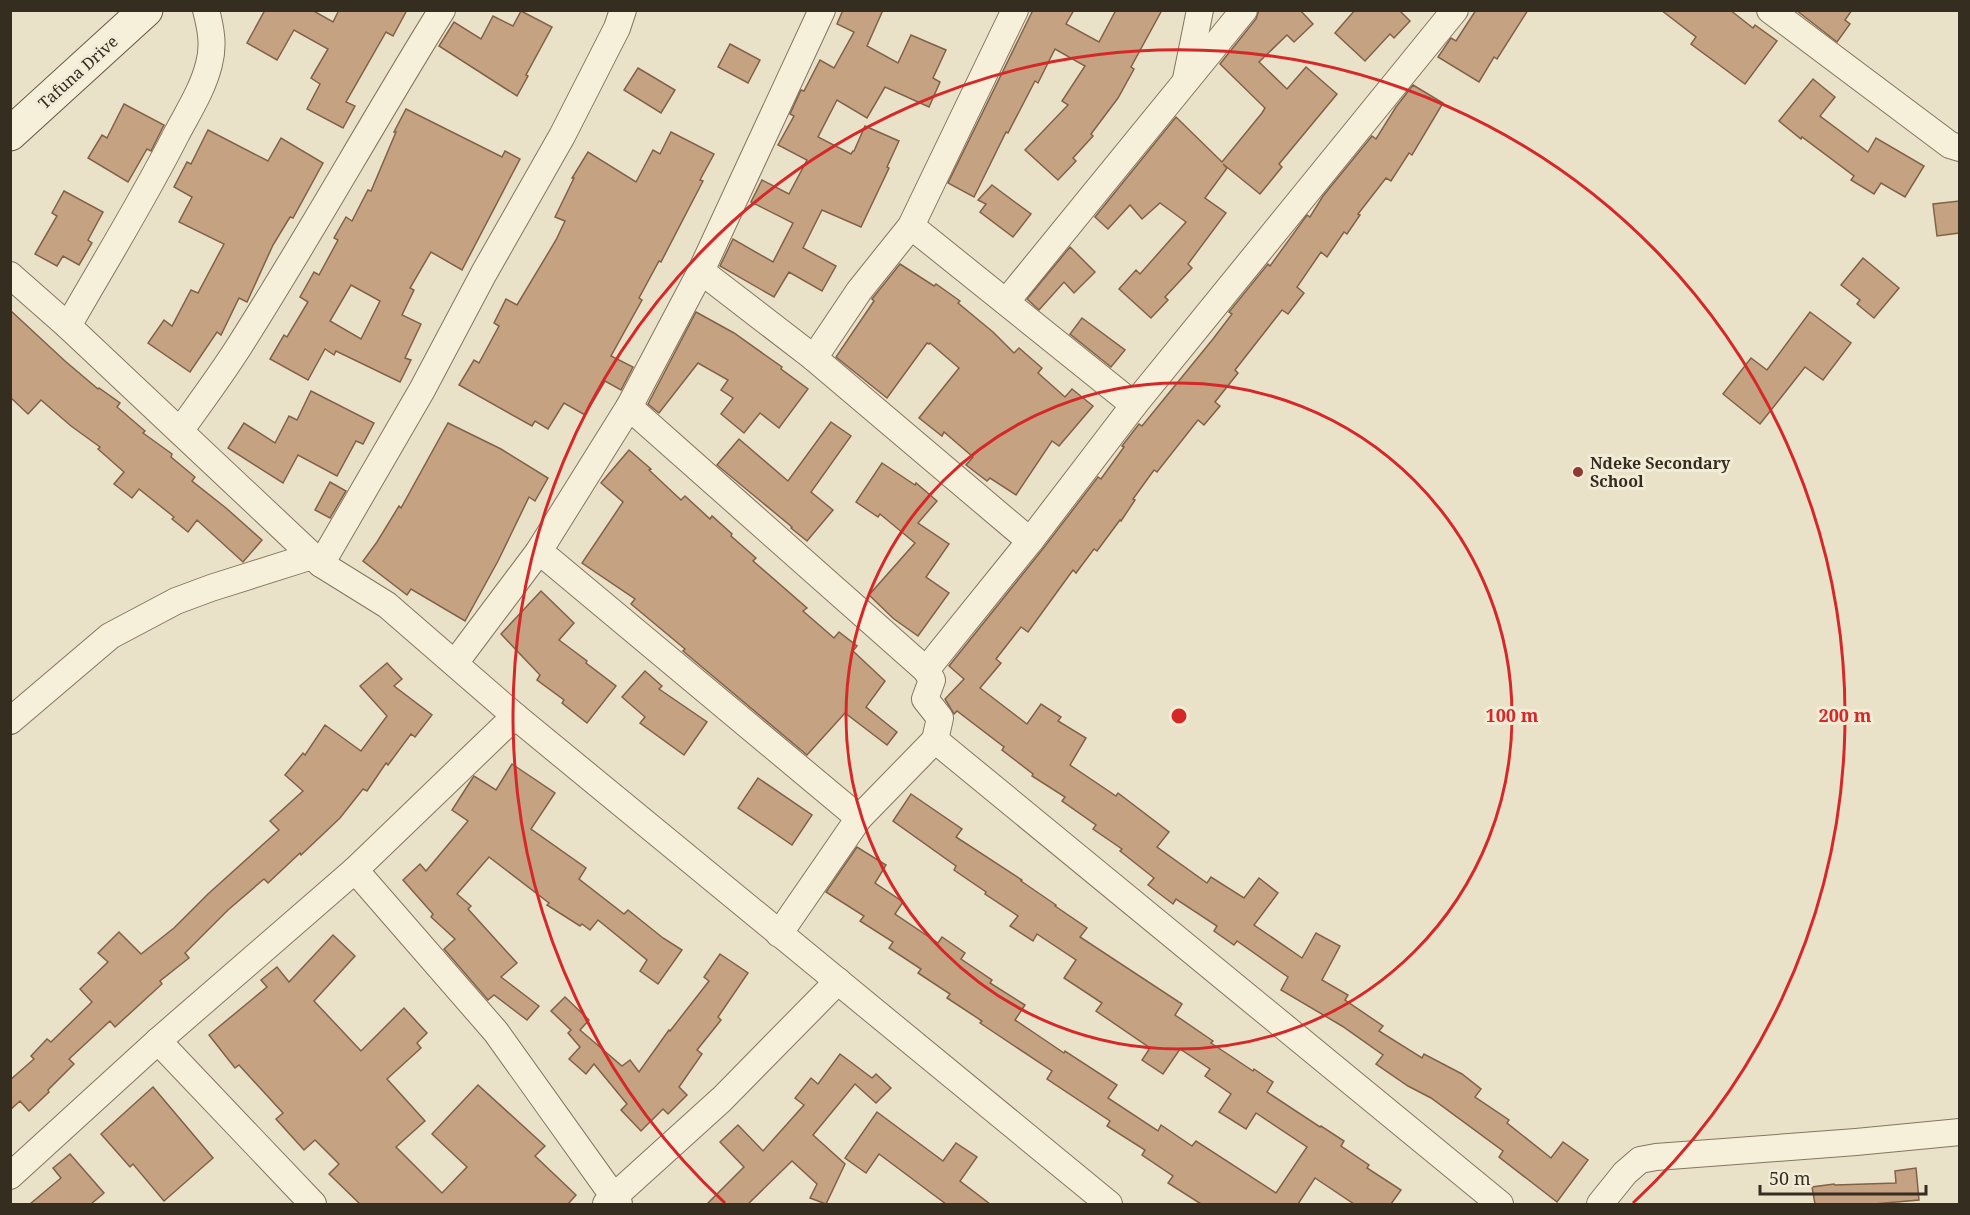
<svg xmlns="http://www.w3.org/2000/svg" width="1970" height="1215" font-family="'Noto Serif',serif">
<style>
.building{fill:#c5a281;stroke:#816247;stroke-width:1.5;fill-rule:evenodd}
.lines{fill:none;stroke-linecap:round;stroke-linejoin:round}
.street-casing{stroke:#85755f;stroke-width:28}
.secondary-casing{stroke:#665642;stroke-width:35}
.street{stroke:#f6efda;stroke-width:26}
.secondary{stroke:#f6efda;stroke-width:33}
.ring{fill:none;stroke:#d62828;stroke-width:3}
.poi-dot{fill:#8e3934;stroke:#f2ecd7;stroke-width:2}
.labels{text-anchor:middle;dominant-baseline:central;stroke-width:6;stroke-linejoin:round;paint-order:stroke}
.street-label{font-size:16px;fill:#362d21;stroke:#f2ecd7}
.poi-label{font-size:16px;font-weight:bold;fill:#362d21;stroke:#f2ecd7;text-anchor:start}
.centre{fill:#d62828;stroke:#f2ecd7;stroke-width:3}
.ring-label{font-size:18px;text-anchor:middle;font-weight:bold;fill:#d62828;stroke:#f2ecd7;stroke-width:6;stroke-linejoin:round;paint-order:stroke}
</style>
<rect width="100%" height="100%" fill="#eae2c8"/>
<g class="building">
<path d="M265 10H312L333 22 339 10H407L393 36 386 32 346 102 355 106 343 128 307 109 320 84 311 78 328 49 294 30 277 60 247 43Z"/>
<path d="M843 10H883L867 46 898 63 911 35 946 50 933 78 940 82 929 107 885 87 867 118 837 100 818 137 851 154 853 151H854L865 126 899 141 887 167 889 168 861 227 822 210 803 248 836 266 822 291 789 272 774 297 720 266 733 239 773 262 793 223 751 202 762 180 789 194 807 160 778 145 794 116 790 114 801 90 804 91 820 60 834 68 854 32 837 24Z"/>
<path d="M1033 10H1074L1066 24 1099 42 1116 10H1162L1131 67 1134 69 1118 98 1091 134 1093 136 1073 158 1076 161 1058 180 1025 150 1068 105 1062 101 1085 66 1055 49 1038 83 1035 81 1008 133 1006 132 974 197 948 183Z"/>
<path d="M1259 10H1300L1313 24 1294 42 1287 35 1259 62 1287 89 1306 67 1337 94 1279 164 1282 167 1260 194 1223 164 1227 168 1205 198 1226 213 1188 264 1192 268 1165 297 1168 300 1151 318 1119 289 1136 270 1140 274 1186 222 1160 203 1142 219 1130 205 1108 229 1095 217 1176 117 1222 162 1262 113 1265 108 1220 64 1256 19Z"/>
<path d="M1355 10H1399L1410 21 1394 38 1390 34 1365 61 1335 33Z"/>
<path d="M1476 10H1528L1497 59 1494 57 1479 82 1438 57 1451 38 1456 41Z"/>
<path d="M1661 10H1730L1753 28 1755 25 1777 41 1745 84 1691 44 1696 37Z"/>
<path d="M1796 10H1852L1845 20 1850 24 1837 42Z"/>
<path d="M521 11 552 27 526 75 528 76 517 96 439 46 454 22 481 39 493 16 513 26Z"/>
<path d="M730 44 760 60 748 83 718 67Z"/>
<path d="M638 68 675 90 661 113 624 90Z"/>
<path d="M1813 79 1835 97 1820 116 1868 152 1876 138 1924 166 1905 197 1881 183 1874 194 1851 180 1854 176 1802 137 1801 139 1779 121Z"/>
<path d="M1413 85 1443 103 1412 155 1409 153 1391 181 1386 178 1358 214 1360 215 1347 234 1344 232 1327 257 1321 252 1297 287 1304 293 1288 314 1282 310 1235 370 1238 373 1215 402 1220 406 1204 425 1198 420 1157 472 1154 470 1133 499 1135 500 1121 521 1120 520 1097 551 1094 549 1076 573 1073 570 1028 632 1021 627 996 659 1001 663 980 688 1027 724 1041 704 1061 717 1058 721 1086 738 1070 765 1116 796 1118 793 1169 832 1157 847 1207 883 1211 877 1244 898 1259 878 1278 893 1254 925 1302 958 1316 933 1340 946 1322 980 1348 995 1345 1000 1383 1026 1379 1031 1422 1058 1424 1054 1462 1074 1481 1089 1475 1097 1509 1120 1507 1123 1551 1158 1563 1142 1588 1160 1557 1202 1499 1157 1503 1151 1431 1098 1408 1086 1376 1064 1383 1055 1342 1026 1281 990 1288 977 1237 941 1234 945 1214 931 1217 926 1176 899 1173 904 1148 885 1154 878 1120 851 1122 849 1093 829 1096 825 1062 801 1065 797 1032 776 1033 774 1002 750 1004 747 957 711 954 714 945 699 964 679 949 666 1042 550 1098 477 1101 479 1124 447 1122 446 1139 424 1142 426 1213 339 1232 314 1229 312 1268 264 1270 266 1307 215 1310 217 1323 196 1372 136 1376 139 1396 107Z"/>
<path d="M124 104 164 125 151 151 147 149 128 182 88 158 102 135 107 138Z"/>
<path d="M406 109 502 157 505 151 520 159 462 270 431 252 410 288 414 290 402 315 421 324 405 358 411 360 400 382 336 351 334 355 325 349 308 380 270 359 284 335 287 337 308 302 300 297 314 272 319 275 338 240 334 238 346 217 352 221 368 190 371 191 396 132H394ZM351 285 380 301 361 339 330 321Z"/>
<path d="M208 130 268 161 281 138 323 163 293 218 290 217 273 245 247 302 239 298 221 335 217 332 190 372 148 343 164 320 172 326 191 290 198 293 224 244 179 222 192 197 174 187 187 162 191 164Z"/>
<path d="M671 132 714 154 700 180 703 181 661 262 659 261 639 298 642 300 611 356 633 367 621 390 605 381 585 415 564 403 548 429 535 421 532 426 459 385 474 360 479 363 499 326 494 323 506 299 517 305 556 240 565 221 555 217 574 178H572L588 152 636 182 653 150 660 154Z"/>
<path d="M992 185 1031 214 1013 237 980 212 986 204 978 200Z"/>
<path d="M64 191 103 212 88 240 92 243 79 265 63 256 57 266 35 254 57 216 52 213Z"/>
<path d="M1959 201V233L1937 236 1933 204Z"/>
<path d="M1070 247 1095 272 1074 293 1064 282 1039 310 1027 299Z"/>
<path d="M1863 258 1899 288 1874 318 1857 304 1860 300 1841 285Z"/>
<path d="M900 264 934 286 936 284 960 301 958 303 993 332 1014 353 1019 348 1042 368 1038 373 1065 397 1072 389 1093 406 1059 446 1052 441 1016 495 990 478 987 481 966 465 973 457 944 432 942 436 919 418 959 368 930 343 929 344 927 343 887 398 836 357 874 301 872 299Z"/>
<path d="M10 310 65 361 98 389 99 388 120 403 117 407 145 431 143 433 172 454 171 457 195 477 192 481 226 508 262 540 243 562 197 520 188 532 172 519 174 517 139 489 132 498 114 484 124 472 98 449 100 447 71 426 41 400 28 414 10 397Z"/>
<path d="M696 312 734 333 782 367 781 369 808 389 779 428 760 413 744 433 721 414 733 398 721 390 728 380 698 363 659 413 648 404Z"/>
<path d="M1810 312 1851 343 1823 380 1805 367 1760 424 1723 394 1751 358 1767 370Z"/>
<path d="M1082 318 1125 350 1111 367 1070 334Z"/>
<path d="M311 391 374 423 363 444 356 441 337 476 298 455 283 483 228 448 244 423 275 443 289 416 297 420Z"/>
<path d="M831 422 851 436 811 492 833 510 807 541 791 528 792 527 717 465 739 439 788 481Z"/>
<path d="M448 423 501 449 548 478 535 501 529 497 498 561 465 621 411 589 407 595 363 561 377 542 399 506 401 508Z"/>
<path d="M629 450 651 469 649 470 681 500 685 496 710 519 712 516 732 534 731 536 756 558 753 561 807 608 803 611 834 638 839 632 857 646 853 651 885 681 866 707 897 732 887 745 845 713 807 755 683 651 685 649 631 604 635 599 582 563 623 502 601 483Z"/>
<path d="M882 463 915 485 916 483 937 501 918 523 949 544 926 577 949 593 918 636 894 619 869 595 915 543 880 514 878 517 856 502Z"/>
<path d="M330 482 346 491 330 518 315 510Z"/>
<path d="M541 591 574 623 559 640 587 661 586 663 616 686 587 723 562 703 564 700 537 680 540 675 501 634Z"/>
<path d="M387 663 402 679 394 686 432 715 415 737 411 734 388 765 386 763 367 791 363 789 340 818 301 855 300 853 268 883 264 879 228 910 185 953 189 958 160 981 162 984 115 1027 110 1021 69 1059 74 1064 48 1090 49 1092 29 1111 20 1101 10 1110V1080L34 1059 31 1056 47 1039 51 1042 92 1002 80 989 108 962 98 953 119 932 141 954 174 928 208 894 279 830 270 821 303 791 285 775 303 753 305 755 325 725 361 751 387 716 360 686Z"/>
<path d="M645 671 662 686 659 689 707 722 684 755 640 723 645 717 622 697Z"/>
<path d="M512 764 555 793 531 829 586 868 579 879 624 914 628 910 663 938 682 950 658 984 640 971 647 960 598 920 590 930 582 924 580 926 547 905 549 903 489 857 457 894 471 906 468 909 517 963 501 977 539 1006 527 1020 494 995 488 1000 444 949 455 939 431 917 433 914 403 880 420 864 426 871 468 821 452 810 472 779 474 776 496 790Z"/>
<path d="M758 778 812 815 792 845 738 808Z"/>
<path d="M911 794 962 829 956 837 1022 880 1021 881 1056 905 1055 906 1087 928 1080 937 1182 1004 1175 1015 1213 1041 1211 1043 1253 1071 1254 1069 1273 1082 1267 1092 1320 1127 1321 1126 1344 1141 1341 1146 1369 1165 1367 1168 1401 1190 1391 1204H1354L1315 1178 1298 1204H1201L1168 1183 1173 1176 1142 1155 1145 1150 1107 1126 1110 1121 1047 1079 1052 1071 980 1023 982 1021 947 998 950 994 918 973 921 969 889 948 893 942 860 921 864 916 826 892 857 847 886 865 875 883 903 902 895 914 938 943 942 937 965 953 961 959 992 980 990 983 1025 1005 1015 1020 1064 1053 1065 1051 1117 1085 1108 1098 1158 1131 1161 1125 1192 1146 1196 1141 1276 1193 1307 1147 1256 1113 1246 1129 1219 1112 1231 1094 1205 1076 1210 1069 1180 1049 1163 1074 1142 1060 1150 1048 1096 1011 1102 1003 1064 978 1076 960 1037 934 1033 941 1010 926 1018 916 985 894 986 892 954 870 956 866 893 821Z"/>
<path d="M333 935 355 956 314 1001 361 1051 404 1008 427 1033 417 1043 421 1048 387 1079 425 1121 396 1147 442 1193 467 1167 432 1134 478 1085 545 1146 535 1156 576 1195 568 1204H360L329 1174 339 1164 315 1140 304 1150 276 1119 283 1113 239 1065 235 1068 209 1035 267 987 261 980 277 967 289 982Z"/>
<path d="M720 954 748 973 718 1017 721 1020 697 1050 702 1054 679 1087 687 1095 668 1114 663 1109 641 1131 621 1110 627 1104 594 1064 586 1074 569 1059 580 1047 568 1033 571 1030 551 1011 565 997 589 1020 580 1030 622 1066 630 1060 639 1072 669 1030 670 1031 709 981 704 977Z"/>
<path d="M840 1054 872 1078 876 1074 891 1088 876 1103 855 1084 813 1135 845 1164 826 1204 810 1198 817 1184 792 1161 748 1204H707L744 1167 720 1142 738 1125 763 1151 804 1105 795 1098 811 1078 818 1084Z"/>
<path d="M153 1087 213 1158 164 1201 133 1164 130 1167 101 1134Z"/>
<path d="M877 1112 943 1161 956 1143 977 1157 960 1181 990 1204H946L879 1154 866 1173 845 1158Z"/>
<path d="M70 1154 104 1193 91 1204H30L61 1178 53 1168Z"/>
<path d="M1916 1168 1919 1200 1874 1204H1815L1812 1187 1834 1184 1835 1185 1896 1183 1895 1171Z"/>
</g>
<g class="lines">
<g class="street-casing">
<g id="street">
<path d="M1770 10 1950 145 1960 148"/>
<path d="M1186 79 1200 10"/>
<path d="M911 226 1134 405"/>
<path d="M701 271 814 358 1030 541"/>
<path d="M10 275 68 326 321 564 387 605 515 716 1109 1204"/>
<path d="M1006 302 1244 10"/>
<path d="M68 326C104 263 143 200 176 135 188 112 203 89 209 64 214 46 211 29 206 10"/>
<path d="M814 358 859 291 911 226 1015 10"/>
<path d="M629 407 926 670"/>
<path d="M180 431C200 403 221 375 240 345 310 235 373 121 442 10"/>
<path d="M539 551 859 818"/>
<path d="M321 564 422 390 484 273 562 136 617 28 623 10"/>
<path d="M455 663 539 551 629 407 701 271 822 10"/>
<path d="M10 721 110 636 176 601 211 588 312 556"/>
<path d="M935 740 940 718 925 699 932 680 926 670 1030 541 1134 405 1455 10"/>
<path d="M355 870 496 1032 619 1204"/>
<path d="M779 934 859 818 935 740 1500 1204"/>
<path d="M158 1041 313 1204"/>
<path d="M10 1176 158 1041 355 870 515 716"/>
<path d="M606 1204 722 1099 838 981"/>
<path d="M1600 1204 1625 1173 1640 1160 1656 1157 1856 1142 1960 1132"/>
</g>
</g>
<g class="secondary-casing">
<path id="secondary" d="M10 134 146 10"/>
</g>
<use href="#street" class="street"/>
<use href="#secondary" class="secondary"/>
</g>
<g class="ring">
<circle cx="1179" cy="716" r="333"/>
<path d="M725 1203A666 666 0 1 1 1633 1203"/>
</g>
<circle class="poi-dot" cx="1578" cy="472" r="6"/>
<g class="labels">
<g class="street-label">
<text transform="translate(78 72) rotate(-42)">Tafuna Drive</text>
</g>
<g class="poi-label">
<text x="1590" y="463">Ndeke Secondary<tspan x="1590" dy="18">School</tspan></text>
</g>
</g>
<circle cx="1179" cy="716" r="9" class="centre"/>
<g class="ring-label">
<text x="1512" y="722">100 m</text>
<text x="1845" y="722">200 m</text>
</g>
<rect width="1970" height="1215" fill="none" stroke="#362d21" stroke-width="24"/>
<path d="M1760 1185v9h166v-9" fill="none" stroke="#362d21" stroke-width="3"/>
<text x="1769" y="1185" font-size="18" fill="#362d21" stroke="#f2ecd7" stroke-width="4.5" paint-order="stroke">50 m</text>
</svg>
